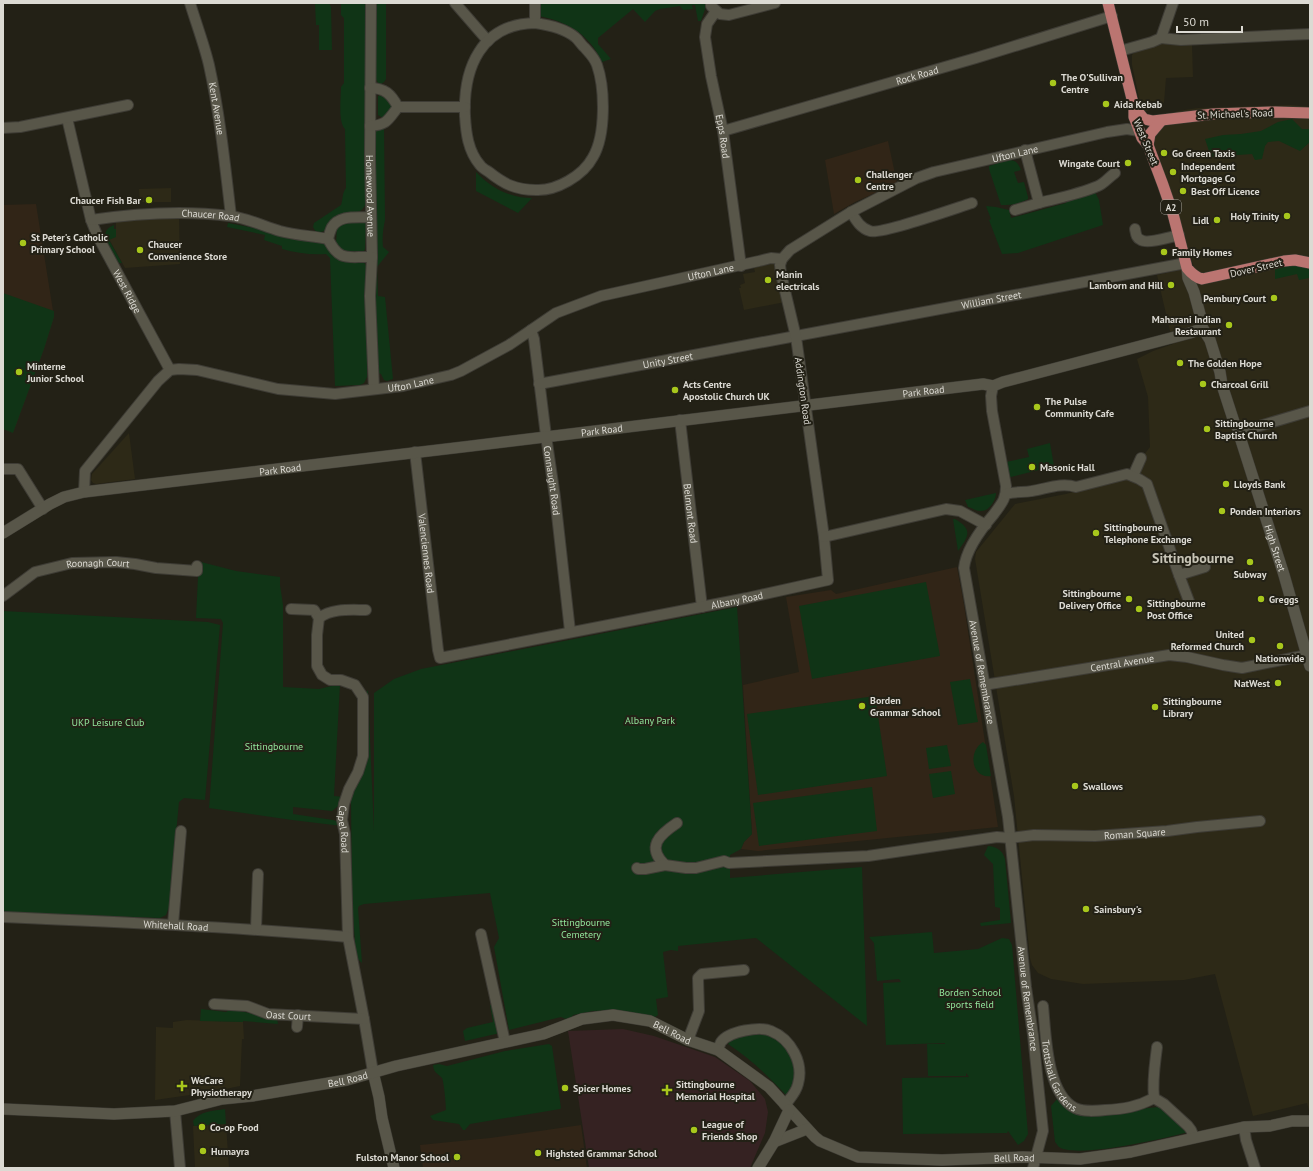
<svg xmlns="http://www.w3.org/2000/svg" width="1313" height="1171" font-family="'PT Sans',sans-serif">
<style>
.built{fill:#2d2917}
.education{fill:#312517}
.medical{fill:#352222}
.green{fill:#103416}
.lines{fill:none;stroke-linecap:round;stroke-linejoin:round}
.minor-casing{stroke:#3e3c35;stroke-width:12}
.tertiary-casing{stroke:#3e3c35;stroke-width:12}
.primary-casing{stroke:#3e3c35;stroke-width:12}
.minor{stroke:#585649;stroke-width:10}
.tertiary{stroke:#585649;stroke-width:11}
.primary{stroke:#bb7571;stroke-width:11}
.poi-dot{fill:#a8c71c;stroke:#232116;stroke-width:1.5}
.labels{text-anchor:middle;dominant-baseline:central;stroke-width:4;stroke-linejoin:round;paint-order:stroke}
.shield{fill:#232116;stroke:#a4a29a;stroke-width:1}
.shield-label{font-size:9px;font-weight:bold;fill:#dcdad3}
.street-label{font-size:10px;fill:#dcdad3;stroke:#232116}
.poi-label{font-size:10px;font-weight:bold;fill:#dcdad3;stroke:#232116;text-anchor:start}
.park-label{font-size:10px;fill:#92e69c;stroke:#232116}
.district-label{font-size:14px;font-weight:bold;fill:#c8c5b7;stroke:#232116}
</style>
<rect width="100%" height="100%" fill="#232116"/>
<g class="built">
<path d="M1169 41 1170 45H1192L1193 77 1166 78 1164 103 1150 106 1151 110 1142 112 1132 65V55L1136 51Z"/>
<path d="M1291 105 1310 107V1114L1307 1103 1253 1116 1215 974 1184 980 1083 984 1051 979 1038 973 1032 965 1030 958 1014 796 975 559 976 552 1015 504 1066 494 1127 477 1150 447 1148 397 1137 359 1153 351 1173 344 1157 275 1194 267 1150 141 1164 116 1178 111 1198 108Z"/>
<path d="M171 188V202H140L139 189Z"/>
<path d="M179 217 180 264 125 268 109 239 116 236V219Z"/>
<path d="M775 263 785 302 744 310 739 288H741L740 285 745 283 743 274 755 272 754 268Z"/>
<path d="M129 433 135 479 96 484 93 483 91 480 92 474Z"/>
<path d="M187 1020 243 1022 244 1039H242L240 1086 211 1092 155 1100 156 1027 173 1028V1022Z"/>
<path d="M226 1124 229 1168H195L193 1126Z"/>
</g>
<g class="education">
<path d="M888 141 897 183 855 202 834 214 825 160Z"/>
<path d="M36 204 54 317 44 349 13 433 3 429V205Z"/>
<path d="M957 567 964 605 998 827 758 851 741 849 744 842 752 834 743 685 799 672 786 597 831 590 836 594Z"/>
<path d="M581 1125 587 1168H423L420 1145 490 1138Z"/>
</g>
<path class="medical" d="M623 1029 654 1036 715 1057 750 1081 765 1099 768 1112 765 1133 750 1168H589L568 1031Z"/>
<g class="green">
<path d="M315 3H329L331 7 332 50H319V25H316Z"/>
<path d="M341 3H366L367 201C360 220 349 208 338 216 328 222 333 233 316 232L313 227 314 223 341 205C343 199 342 193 346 188L345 129C338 122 341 97 341 87L344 83V18L341 15Z"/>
<path d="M376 3H386V79L384 82 381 84 378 83 376 79Z"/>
<path d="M537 3H705V9L701 21H698L695 5H692L693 9 683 10 680 6 660 9 655 11 645 22 633 9 598 38V44L611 59 602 62C589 34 568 22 539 16Z"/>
<path d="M383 94 392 105V110L383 118 378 115V96Z"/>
<path d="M1292 119 1302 129H1310V142L1300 151 1279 141 1268 142 1265 146 1262 159 1255 160 1252 154 1211 157 1205 139 1223 135 1241 134 1261 131 1278 122Z"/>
<path d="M384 128 385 220C383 229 382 238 383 247L389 252 377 267 378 296 385 297 393 379 387 381 384 380 381 374 376 372V130Z"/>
<path d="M1008 160C1016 160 1018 163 1021 170L1014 172 1018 183 1024 182 1028 197V199C1020 204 1010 205 1001 205L989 169V166Z"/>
<path d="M476 172C491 188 510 198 532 198L518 213 476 191Z"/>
<path d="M1095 192 1099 200 1103 225 1018 253 1002 254 989 220 991 219 986 206 996 207 1009 210 1011 218 1066 203 1067 201Z"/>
<path d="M363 220 366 224 365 249 364 251 341 252 336 245 337 226 339 223Z"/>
<path d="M228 223 323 241 363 261 367 267V377L364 383 360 385 335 386 330 258 326 254C311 255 296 253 282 249V246L264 240 265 235 227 227Z"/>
<path d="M114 225V229H116V237L109 240 122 263H119C112 251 95 232 114 225Z"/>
<path d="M1285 266H1298L1310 269V283L1309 278 1299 280 1297 274 1275 279V269Z"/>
<path d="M3 293 54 311V317L44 349 13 433 3 429Z"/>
<path d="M1050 443 1054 466 1011 477 1009 476 1006 462 1029 457 1027 449Z"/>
<path d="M996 493C996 500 989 512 980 511 976 511 972 508 968 507L965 500Z"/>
<path d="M953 519H955C974 530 968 537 958 551Z"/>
<path d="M201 562 236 571 280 577V585L283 605V687L319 689 340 684 334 796 344 797 338 806 332 811 293 807V814L333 820 339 822 342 826 292 820 209 808 223 623 221 619 196 618 198 577Z"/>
<path d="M926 582 940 656 812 679 799 606Z"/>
<path d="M737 607 752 834 744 842 741 849 730 855V878L862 867 867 1026 756 938 678 946V951L671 950 663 952 668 997 656 999 658 1015 655 1017 652 1025 618 1010 593 1011 573 1015 572 1017 566 1019 561 1017 509 1030 494 947 499 938 490 893 364 904 359 906 358 908 362 963 356 957 352 900 351 801 352 791 365 767 367 758V690L368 692 374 831V693L394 679 421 669Z"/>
<path d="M3 611 208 622 220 625 205 800 184 798 179 802 169 907 166 915 160 918 3 912Z"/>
<path d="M970 679 978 722 958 725 950 682Z"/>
<path d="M875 696 887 776 758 795 747 714Z"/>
<path d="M983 742 986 745 991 776C972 779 967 752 983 742Z"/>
<path d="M947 745 951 766 929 769 926 748Z"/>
<path d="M951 771 955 794 933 798 929 774Z"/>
<path d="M872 787 877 831 759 846 753 803Z"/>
<path d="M988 846C996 846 1003 851 1005 859L1011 923 981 926 980 923 1000 920V908L995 907 993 864 984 855Z"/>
<path d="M932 932 934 953 978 949 1002 938 1009 939 1012 945 1028 1134 1024 1141 1018 1145 1008 1131 1007 1133 903 1134 902 1078 969 1077 966 1073V1076H928L927 1044H945V1043L886 1045 883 983 901 982 899 979 877 981 874 943 869 937Z"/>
<path d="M490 1005H493L500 1033 465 1041 463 1031 467 1028 493 1022Z"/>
<path d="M201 1009 226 1012 231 1009 277 1019 278 1024 243 1021V1022L200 1021Z"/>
<path d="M744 1034H765L776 1037 794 1056 797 1079 788 1097C769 1077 751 1059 728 1044L731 1040Z"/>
<path d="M549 1044 552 1046 561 1108 560 1109 470 1124 465 1130H463L459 1124 433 1120 430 1116 446 1110C446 1105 444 1082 442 1078 438 1073 434 1074 433 1065L439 1064 447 1066 505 1051Z"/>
<path d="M1058 1098 1071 1108 1118 1111 1159 1107 1166 1109 1188 1132C1166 1138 1077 1159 1059 1147 1058 1146 1056 1143 1055 1142L1051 1106Z"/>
<path d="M225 1109 226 1124 194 1126 193 1121C200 1111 213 1111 225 1109Z"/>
</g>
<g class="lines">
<g class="minor-casing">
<g id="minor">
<path id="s1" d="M190 3C196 23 204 44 209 65 220 115 225 165 231 216"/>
<path id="s2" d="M371 3 370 157 372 257 370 296 374 389"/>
<path d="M455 3 488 41"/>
<path d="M535 3V23"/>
<path d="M711 3V6L720 14 729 15 775 3"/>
<path id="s3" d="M716 11 707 24 705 37 711 76 723 131 741 266"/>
<path d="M535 23C549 25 564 28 575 37 579 40 581 45 585 48 590 54 594 57 597 65 605 88 606 135 593 157 583 176 556 191 536 190 516 190 504 184 489 172 486 170 482 168 480 165 468 151 466 133 465 116 463 68 481 24 535 23Z"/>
<path d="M1161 38 1181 40 1310 34"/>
<path d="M1120 51 1152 42 1161 38 1173 3"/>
<path d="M398 107H465"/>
<path id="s4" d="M67 118 91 220 97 235 170 370"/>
<path d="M370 126C387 125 388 120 398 107 391 94 385 88 370 88"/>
<path d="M3 128 20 127 128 105"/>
<path id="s5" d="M723 131 976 58 1112 16"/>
<path d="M1025 150 1039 203C1059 198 1079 194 1098 186 1104 184 1109 177 1115 173"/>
<path d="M1015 210 1039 203"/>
<path d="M851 212C856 220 860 228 870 231 880 235 956 208 972 203"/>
<path d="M371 217C358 218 340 214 332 227 330 231 329 235 328 239 340 263 348 256 372 257"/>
<path id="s6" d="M91 220C138 213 182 210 230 216 247 218 263 226 280 231 295 235 312 236 328 239"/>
<path d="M1135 229C1136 234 1136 238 1141 240 1147 244 1171 237 1179 235"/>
<path id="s7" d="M531 330 534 339 546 436 555 497 570 631"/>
<path id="s8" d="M539 384 1186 263"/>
<path id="s9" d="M993 386 991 396 992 411 1006 486C1006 500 1001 504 994 514 982 528 966 549 964 568L1008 817 1026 987 1033 1035 1043 1131 1033 1168"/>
<path id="s10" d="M680 420 702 607"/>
<path d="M1239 430H1246L1310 411"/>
<path id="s11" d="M415 452 438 650 440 658 747 598 828 580 824 537 796 337 781 274 780 265 782 259 790 250 851 212 917 178 934 172 1107 132 1127 129 1139 131"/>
<path d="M3 469H18L43 509"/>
<path d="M1133 476 1141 458"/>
<path id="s12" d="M84 492 85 471 158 381 170 370 179 369 197 370 278 389 335 394 403 386 451 375 461 371 509 345 556 313 601 296 759 261 771 258 782 259"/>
<path d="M1006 494C1016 491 1023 493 1032 491 1046 489 1061 482 1076 487L1127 474 1139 479 1147 484 1179 575 1190 604"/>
<path d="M824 537 946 509 960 511 986 525"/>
<path d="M1179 575 1205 567"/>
<path id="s13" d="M3 596 35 572 72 563 116 562 135 564 156 568 197 571V566"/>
<path d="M291 609 314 610 319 618"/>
<path id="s14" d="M366 610C351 610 332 608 319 618L317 635V666L322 675 330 680H341L355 685 363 697V756L358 772 349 789 344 804 342 820 345 834 348 937 364 1019 373 1072"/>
<path id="s15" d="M984 685 1169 655 1187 657 1223 665 1242 668 1307 655"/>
<path d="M665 865C646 847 659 835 677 823"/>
<path id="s16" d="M637 868 638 869H645L665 865 686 868H696L724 861 729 863 868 856 997 837 1010 838 1034 835 1095 836 1167 831 1197 827 1260 821"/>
<path id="s17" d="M3 917C118 922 233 927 348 937"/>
<path d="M173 924 181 831"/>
<path d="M256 929 258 874"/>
<path d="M481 934 505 1042"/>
<path id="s18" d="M214 1004 247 1006 268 1014 364 1019"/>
<path id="s19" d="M1043 1006C1046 1034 1046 1093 1075 1108 1084 1112 1095 1111 1105 1110 1124 1109 1137 1107 1154 1098L1164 1104 1188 1126 1191 1130 1194 1137"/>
<path d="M297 1027 298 1015"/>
<path d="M688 1040 699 1011 698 978 702 974 744 970"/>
<path d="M718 1050C719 1047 720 1044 721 1042 729 1031 760 1026 771 1031 791 1039 804 1063 798 1084 796 1093 790 1098 785 1105"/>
<path d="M1154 1098C1152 1080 1155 1064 1157 1047"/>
<path d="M175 1111 180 1168"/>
<path d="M1244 1127 1246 1140 1255 1168"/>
</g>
</g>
<g class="tertiary-casing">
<g id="tertiary">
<path id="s20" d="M1187 268 1188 278 1194 292 1201 318 1202 327 1210 340 1220 372 1222 385 1234 422 1239 430 1240 437 1284 575 1310 666"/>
<path id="s21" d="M3 533 50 504 64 497 84 492C384 458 683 419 983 384L993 386 1003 382 1190 333 1198 330 1202 327"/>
<path d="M373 1072 379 1097 382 1118 394 1168"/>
<path id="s22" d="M3 1109 114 1114 175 1111 222 1099 252 1096 347 1080 396 1066 543 1034 582 1019 613 1015 650 1021 688 1040 718 1050 769 1087 815 1137 820 1141 858 1157 942 1160 1023 1157 1080 1159 1131 1152 1244 1127 1270 1126 1292 1121H1310"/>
<path d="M774 1142 807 1129"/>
<path d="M758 1168 774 1142 789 1110"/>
</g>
</g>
<g class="primary-casing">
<g id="primary">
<path d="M1108 3 1134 107V117L1136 122 1142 138 1148 145 1163 185 1173 214 1187 268C1191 273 1195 277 1202 279L1284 261 1295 260 1310 263"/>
<path d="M1134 107 1144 119 1153 121 1213 114 1275 112 1310 113"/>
<path d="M1148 145 1150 134 1161 121"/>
</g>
</g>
<use href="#minor" class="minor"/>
<use href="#tertiary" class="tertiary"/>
<use href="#primary" class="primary"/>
</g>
<g class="poi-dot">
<circle cx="1053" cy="83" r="4"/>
<circle cx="1106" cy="104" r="4"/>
<circle cx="1164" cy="153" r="4"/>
<circle cx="1128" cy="163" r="4"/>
<circle cx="1173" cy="172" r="4"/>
<circle cx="858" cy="180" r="4"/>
<circle cx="1183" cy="191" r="4"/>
<circle cx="149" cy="200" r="4"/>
<circle cx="1287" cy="216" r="4"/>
<circle cx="1217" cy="220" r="4"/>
<circle cx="23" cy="243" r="4"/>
<circle cx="140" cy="250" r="4"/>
<circle cx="1164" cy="252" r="4"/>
<circle cx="768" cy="280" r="4"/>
<circle cx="1171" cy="285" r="4"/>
<circle cx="1274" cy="298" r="4"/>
<circle cx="1229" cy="325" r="4"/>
<circle cx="1180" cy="363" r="4"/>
<circle cx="19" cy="372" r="4"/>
<circle cx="1203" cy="384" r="4"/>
<circle cx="675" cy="390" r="4"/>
<circle cx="1037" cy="407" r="4"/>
<circle cx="1207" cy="429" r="4"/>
<circle cx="1032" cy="467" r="4"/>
<circle cx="1226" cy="484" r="4"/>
<circle cx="1222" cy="511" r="4"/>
<circle cx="1096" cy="533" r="4"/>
<circle cx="1250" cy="562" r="4"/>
<circle cx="1129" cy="599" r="4"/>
<circle cx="1261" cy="599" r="4"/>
<circle cx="1139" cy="609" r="4"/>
<circle cx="1252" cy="640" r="4"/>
<circle cx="1280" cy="646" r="4"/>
<circle cx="1278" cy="683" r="4"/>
<circle cx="862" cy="706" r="4"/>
<circle cx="1155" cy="707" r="4"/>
<circle cx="1075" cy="786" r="4"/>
<circle cx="1086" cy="909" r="4"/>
<path d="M180 1080h4v4h4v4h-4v4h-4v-4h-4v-4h4z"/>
<circle cx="565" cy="1088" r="4"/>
<path d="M665 1084h4v4h4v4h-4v4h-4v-4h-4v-4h4z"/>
<circle cx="202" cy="1127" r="4"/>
<circle cx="694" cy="1130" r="4"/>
<circle cx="203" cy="1151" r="4"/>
<circle cx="538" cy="1153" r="4"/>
<circle cx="457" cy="1157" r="4"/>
</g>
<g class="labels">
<rect class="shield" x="1161" y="200" width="20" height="14" rx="3"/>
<g class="shield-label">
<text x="1171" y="207">A2</text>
</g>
<g class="street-label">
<text stroke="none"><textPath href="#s5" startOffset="202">Rock Road</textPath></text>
<text stroke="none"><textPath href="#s1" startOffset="109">Kent Avenue</textPath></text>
<text transform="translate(1235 114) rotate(-2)">St. Michael's Road</text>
<text stroke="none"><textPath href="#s3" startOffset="130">Epps Road</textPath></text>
<text transform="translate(1146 142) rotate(67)">West Street</text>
<text stroke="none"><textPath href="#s11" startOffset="1188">Ufton Lane</textPath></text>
<text stroke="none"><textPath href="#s2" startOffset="193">Homewood Avenue</textPath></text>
<text stroke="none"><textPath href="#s6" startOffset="120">Chaucer Road</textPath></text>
<text transform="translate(1256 268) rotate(-13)">Dover Street</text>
<text stroke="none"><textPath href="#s12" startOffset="721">Ufton Lane</textPath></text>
<text stroke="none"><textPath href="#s4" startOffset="185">West Ridge</textPath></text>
<text stroke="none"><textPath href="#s8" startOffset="460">William Street</textPath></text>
<text stroke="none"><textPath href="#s8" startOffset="131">Unity Street</textPath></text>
<text stroke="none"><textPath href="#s12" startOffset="397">Ufton Lane</textPath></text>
<text transform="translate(803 391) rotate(82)">Addington Road</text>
<text stroke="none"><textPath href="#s21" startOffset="937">Park Road</textPath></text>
<text stroke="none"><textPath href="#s21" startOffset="613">Park Road</textPath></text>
<text stroke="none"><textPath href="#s21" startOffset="289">Park Road</textPath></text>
<text stroke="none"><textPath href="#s7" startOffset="152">Connaught Road</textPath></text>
<text stroke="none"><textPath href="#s10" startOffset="94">Belmont Road</textPath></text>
<text stroke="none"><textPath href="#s20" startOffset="295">High Street</textPath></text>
<text stroke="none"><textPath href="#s11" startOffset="102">Valenciennes Road</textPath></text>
<text stroke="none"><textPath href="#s13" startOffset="104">Roonagh Court</textPath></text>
<text stroke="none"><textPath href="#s11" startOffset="510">Albany Road</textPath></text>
<text stroke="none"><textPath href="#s15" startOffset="140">Central Avenue</textPath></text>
<text stroke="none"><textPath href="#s9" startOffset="301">Avenue of Remembrance</textPath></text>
<text stroke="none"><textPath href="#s14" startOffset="293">Capel Road</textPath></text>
<text stroke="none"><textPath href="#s16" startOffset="502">Roman Square</textPath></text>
<text stroke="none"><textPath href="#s17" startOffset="173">Whitehall Road</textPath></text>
<text stroke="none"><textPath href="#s9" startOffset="631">Avenue of Remembrance</textPath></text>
<text stroke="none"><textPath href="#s18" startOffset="76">Oast Court</textPath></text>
<text stroke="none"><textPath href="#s22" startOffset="684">Bell Road</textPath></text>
<text stroke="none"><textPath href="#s19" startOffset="73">Trottshall Gardens</textPath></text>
<text stroke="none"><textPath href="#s22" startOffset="348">Bell Road</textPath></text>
<text stroke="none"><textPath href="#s22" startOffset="1068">Bell Road</textPath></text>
</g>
<g class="poi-label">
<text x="1061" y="77">The O'Sullivan<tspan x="1061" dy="12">Centre</tspan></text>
<text x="1114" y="104">Aida Kebab</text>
<text x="1172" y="153">Go Green Taxis</text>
<text x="1120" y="163" text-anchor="end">Wingate Court</text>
<text x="1181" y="166">Independent<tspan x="1181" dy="12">Mortgage Co</tspan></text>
<text x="866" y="174">Challenger<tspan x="866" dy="12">Centre</tspan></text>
<text x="1191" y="191">Best Off Licence</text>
<text x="141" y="200" text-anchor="end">Chaucer Fish Bar</text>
<text x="1279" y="216" text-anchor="end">Holy Trinity</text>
<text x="1209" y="220" text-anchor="end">Lidl</text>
<text x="31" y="237">St Peter's Catholic<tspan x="31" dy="12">Primary School</tspan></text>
<text x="148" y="244">Chaucer<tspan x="148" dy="12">Convenience Store</tspan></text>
<text x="1172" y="252">Family Homes</text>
<text x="776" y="274">Manin<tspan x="776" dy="12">electricals</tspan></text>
<text x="1163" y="285" text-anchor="end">Lamborn and Hill</text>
<text x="1266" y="298" text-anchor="end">Pembury Court</text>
<text x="1221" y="319" text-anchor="end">Maharani Indian<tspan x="1221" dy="12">Restaurant</tspan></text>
<text x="1188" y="363">The Golden Hope</text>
<text x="27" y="366">Minterne<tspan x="27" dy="12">Junior School</tspan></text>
<text x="683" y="384">Acts Centre<tspan x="683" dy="12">Apostolic Church UK</tspan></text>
<text x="1211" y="384">Charcoal Grill</text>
<text x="1045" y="401">The Pulse<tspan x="1045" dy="12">Community Cafe</tspan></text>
<text x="1215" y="423">Sittingbourne<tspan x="1215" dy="12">Baptist Church</tspan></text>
<text x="1040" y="467">Masonic Hall</text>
<text x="1234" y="484">Lloyds Bank</text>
<text x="1230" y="511">Ponden Interiors</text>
<text x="1104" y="527">Sittingbourne<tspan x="1104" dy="12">Telephone Exchange</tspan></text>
<text x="1250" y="574" text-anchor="middle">Subway</text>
<text x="1121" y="593" text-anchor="end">Sittingbourne<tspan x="1121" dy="12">Delivery Office</tspan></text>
<text x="1269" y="599">Greggs</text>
<text x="1147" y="603">Sittingbourne<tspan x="1147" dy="12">Post Office</tspan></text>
<text x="1244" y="634" text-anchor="end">United<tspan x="1244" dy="12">Reformed Church</tspan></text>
<text x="1280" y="658" text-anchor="middle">Nationwide</text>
<text x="1270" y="683" text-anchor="end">NatWest</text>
<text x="870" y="700">Borden<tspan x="870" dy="12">Grammar School</tspan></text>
<text x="1163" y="701">Sittingbourne<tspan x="1163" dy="12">Library</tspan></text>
<text x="1083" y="786">Swallows</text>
<text x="1094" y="909">Sainsbury's</text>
<text x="191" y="1080">WeCare<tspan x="191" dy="12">Physiotherapy</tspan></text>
<text x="676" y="1084">Sittingbourne<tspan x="676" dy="12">Memorial Hospital</tspan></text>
<text x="573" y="1088">Spicer Homes</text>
<text x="702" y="1124">League of<tspan x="702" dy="12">Friends Shop</tspan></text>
<text x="210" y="1127">Co-op Food</text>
<text x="211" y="1151">Humayra</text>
<text x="546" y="1153">Highsted Grammar School</text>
<text x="449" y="1157" text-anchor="end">Fulston Manor School</text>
</g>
<g class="park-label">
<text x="650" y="720">Albany Park</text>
<text x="108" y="722">UKP Leisure Club</text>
<text x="274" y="746">Sittingbourne</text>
<text x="581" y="922">Sittingbourne<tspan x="581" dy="12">Cemetery</tspan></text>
<text x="970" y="992">Borden School<tspan x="970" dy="12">sports field</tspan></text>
</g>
<g class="district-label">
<text x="1193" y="558">Sittingbourne</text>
</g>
</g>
<rect width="1313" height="1171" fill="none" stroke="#dcdad3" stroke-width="8"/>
<path d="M1177 26v6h65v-6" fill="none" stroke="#dcdad3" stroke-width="2"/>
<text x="1183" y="26" font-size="12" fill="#dcdad3" stroke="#232116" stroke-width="3" paint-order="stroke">50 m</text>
</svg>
